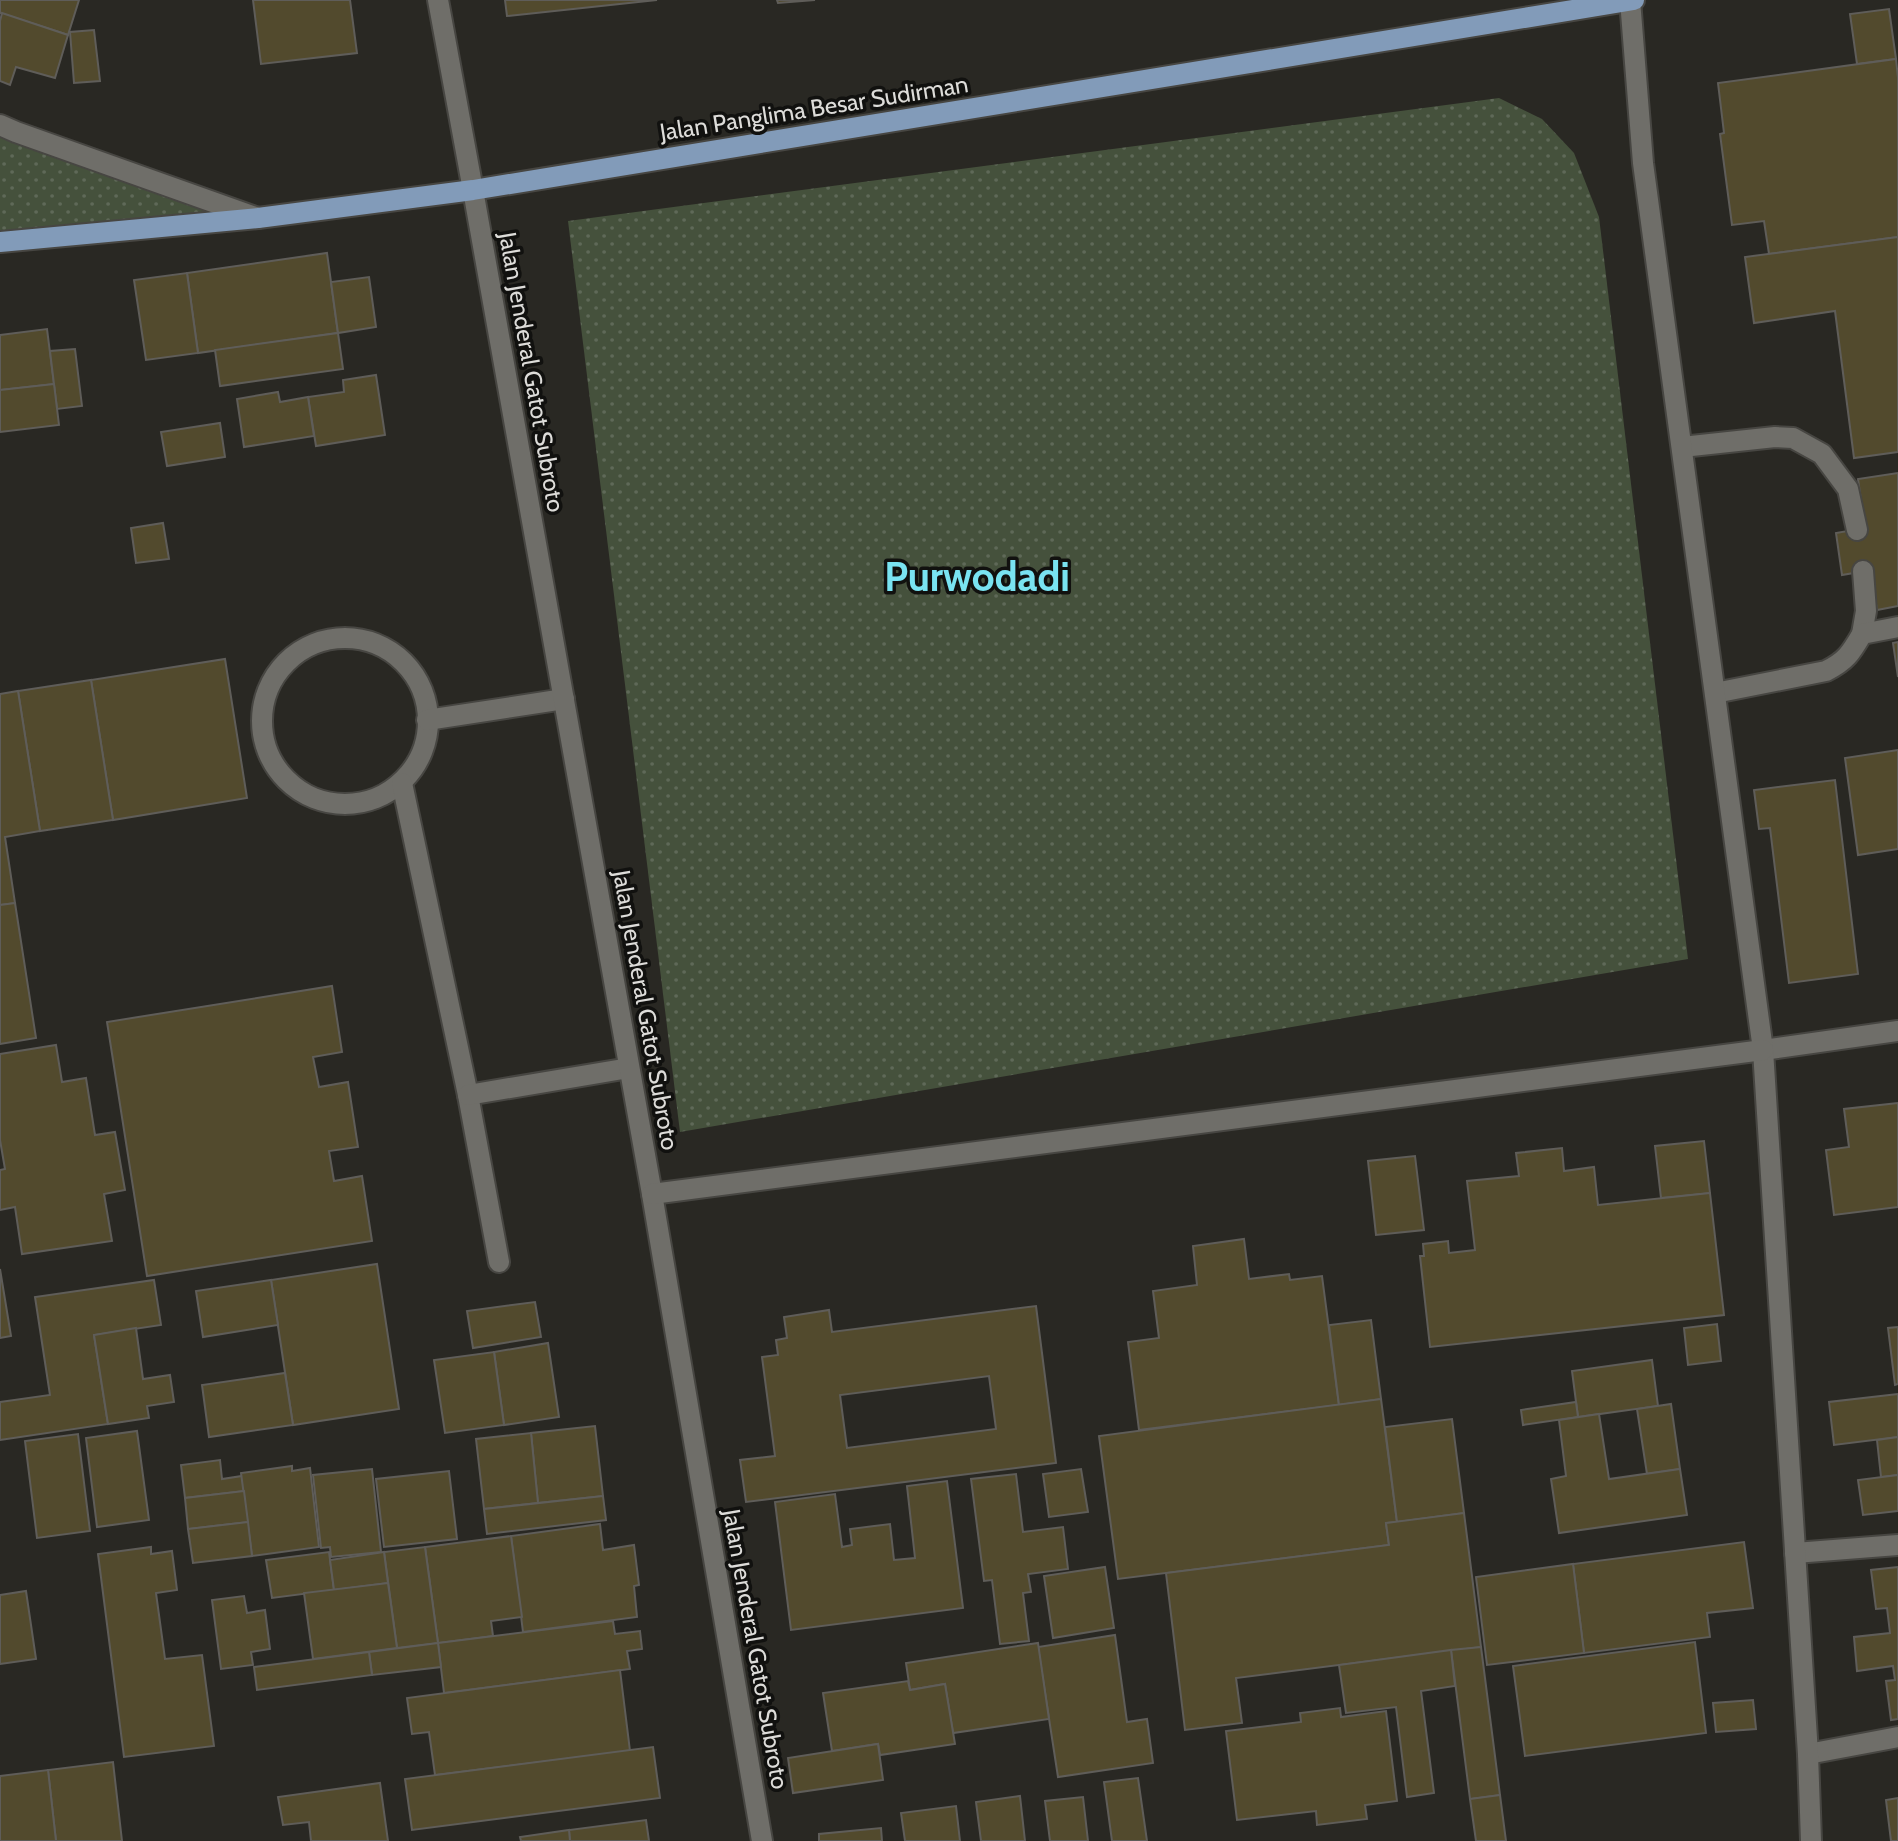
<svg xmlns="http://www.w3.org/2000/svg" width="1898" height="1841" font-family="Cabin,sans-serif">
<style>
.green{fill:url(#green-dots)}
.building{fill:#524a2d;stroke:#5f5d59;stroke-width:2;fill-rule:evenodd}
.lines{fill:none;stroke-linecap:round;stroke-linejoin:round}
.lane-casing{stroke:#474642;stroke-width:24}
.street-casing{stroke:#474642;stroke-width:24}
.secondary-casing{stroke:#474642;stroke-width:24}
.primary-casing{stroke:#474642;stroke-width:24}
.lane{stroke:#6f6e69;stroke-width:20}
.street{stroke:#6f6e69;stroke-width:20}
.secondary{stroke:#6f6e69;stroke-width:20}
.primary{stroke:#829bb9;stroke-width:20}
.labels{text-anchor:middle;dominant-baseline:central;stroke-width:7;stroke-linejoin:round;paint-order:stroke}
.street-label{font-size:24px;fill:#dddcd9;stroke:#11110f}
.town-label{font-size:40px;font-weight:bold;fill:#79e3f1;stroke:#11110f}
</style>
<defs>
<pattern id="green-dots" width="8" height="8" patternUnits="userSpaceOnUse" patternTransform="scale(2)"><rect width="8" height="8" fill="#45513c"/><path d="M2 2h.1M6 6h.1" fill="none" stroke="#5f6958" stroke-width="1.8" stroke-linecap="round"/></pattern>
</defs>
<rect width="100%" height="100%" fill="#292823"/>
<g class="green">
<path d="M1499 98 1542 119 1574 153 1599 217 1688 959 680 1132 568 221Z"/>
<path d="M0 129 250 218 0 242Z"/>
</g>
<g class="building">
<path d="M0 0H79L68 35 0 13Z"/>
<path d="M253 0H350L357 53 261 64Z"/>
<path d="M505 0H657L507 16Z"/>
<path d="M777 0H815L778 3Z"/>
<path d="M1889 9 1896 59 1857 64 1850 14Z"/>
<path d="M2 13 68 35 55 78 16 67 10 85 0 81V21Z"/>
<path d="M94 30 100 81 74 83 70 32Z"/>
<path d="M1896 59 1898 78V237L1769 254 1764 221 1732 225 1720 134 1724 133 1718 83Z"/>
<path d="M1898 237V452L1854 458 1835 311 1754 323 1745 257Z"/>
<path d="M327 253 338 333 198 353 187 273Z"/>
<path d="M187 273 198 353 146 360 134 280Z"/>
<path d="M369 277 376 327 338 333 331 282Z"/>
<path d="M47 329 54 384 0 390V335Z"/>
<path d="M338 333 343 369 220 386 215 350Z"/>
<path d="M75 349 82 406 57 409 50 351Z"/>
<path d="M376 375 385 435 316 446 308 397 344 392 343 380Z"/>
<path d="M54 384 59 425 0 432V390Z"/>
<path d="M278 392 280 402 308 397 314 436 244 447 237 399Z"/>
<path d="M220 423 225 457 167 466 161 432Z"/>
<path d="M1898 473V606L1877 610 1871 570 1842 575 1836 533 1865 528 1858 479Z"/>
<path d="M163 523 169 559 136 563 131 528Z"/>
<path d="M1898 642V677L1893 643Z"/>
<path d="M225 659 247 798 113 820 91 680Z"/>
<path d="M91 680 113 820 40 831 18 691Z"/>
<path d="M18 691 40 831 5 837 15 903 0 905V694Z"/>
<path d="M1898 750V849L1858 855 1845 758Z"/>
<path d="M1835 780 1858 974 1789 983 1770 828 1759 829 1754 790Z"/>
<path d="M15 903 36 1038 0 1044V905Z"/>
<path d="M332 986 342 1052 313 1057 319 1087 348 1082 358 1147 329 1151 334 1181 362 1176 372 1241 147 1276 107 1022Z"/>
<path d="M56 1045 62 1082 86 1078 95 1135 115 1132 125 1190 104 1194 112 1241 22 1254 15 1207 0 1210V1170L5 1169 0 1140V1054Z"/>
<path d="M1898 1103V1207L1834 1215 1826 1150 1849 1147 1844 1109Z"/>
<path d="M1704 1141 1710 1193 1661 1198 1655 1146Z"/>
<path d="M1562 1148 1564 1171 1594 1167 1598 1205 1710 1193 1724 1315 1430 1347 1420 1256H1424L1423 1244 1448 1241 1449 1253 1475 1250 1467 1181 1519 1176 1516 1153Z"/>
<path d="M1415 1156 1424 1230 1376 1235 1368 1161Z"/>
<path d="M1244 1239 1249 1279 1289 1274 1290 1280 1322 1276 1339 1405 1139 1430 1128 1342 1159 1338 1153 1291 1197 1285 1193 1246Z"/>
<path d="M377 1264 399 1409 293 1425 271 1280Z"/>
<path d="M0 1269 11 1336 0 1338Z"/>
<path d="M154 1280 161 1325 94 1335 108 1424 0 1440V1402L50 1395 35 1297Z"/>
<path d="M271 1280 278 1325 203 1337 196 1291Z"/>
<path d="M535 1302 541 1337 473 1348 467 1311Z"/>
<path d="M1036 1306 1056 1463 746 1502 740 1460 775 1456 762 1357 778 1355 776 1340 787 1338 784 1317 829 1310 832 1332ZM989 1376 996 1429 847 1448 840 1395Z"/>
<path d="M1371 1320 1381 1399 1339 1405 1329 1325Z"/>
<path d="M1717 1324 1721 1361 1688 1365 1684 1328Z"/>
<path d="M1898 1327V1384L1895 1385 1888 1328Z"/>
<path d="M136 1328 143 1379 170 1375 174 1402 147 1406 149 1418 108 1424 94 1335Z"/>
<path d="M548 1343 559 1417 504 1425 494 1352Z"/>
<path d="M494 1352 504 1425 445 1433 434 1360Z"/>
<path d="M1652 1360 1658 1406 1578 1417 1572 1371Z"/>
<path d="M285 1373 293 1425 209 1437 202 1385Z"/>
<path d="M1898 1394V1437L1834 1445 1829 1402Z"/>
<path d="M1381 1399 1397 1522 1386 1523 1389 1545 1118 1579 1099 1436Z"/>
<path d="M1576 1402 1578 1417 1523 1425 1521 1410Z"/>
<path d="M1671 1404 1680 1469 1647 1474 1637 1409Z"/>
<path d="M1599 1414 1609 1479 1680 1469 1687 1515 1559 1533 1551 1479 1566 1476 1559 1420Z"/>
<path d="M1452 1419 1464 1513 1397 1522 1385 1427Z"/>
<path d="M595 1426 603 1496 538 1503 531 1433Z"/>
<path d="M137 1431 149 1520 97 1527 86 1438Z"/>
<path d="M531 1433 538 1503 484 1509 476 1439Z"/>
<path d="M78 1434 90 1531 37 1538 25 1441Z"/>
<path d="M1898 1437V1475L1881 1477 1877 1440Z"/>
<path d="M220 1460 222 1479 242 1476 244 1491 185 1498 181 1465Z"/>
<path d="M292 1466V1471L310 1468 319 1547 252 1556 241 1473Z"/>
<path d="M372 1469 381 1552 331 1557 330 1547 321 1548 313 1475Z"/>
<path d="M1081 1469 1088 1512 1049 1517 1043 1474Z"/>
<path d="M449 1471 457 1539 384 1547 376 1479Z"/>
<path d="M1016 1474 1023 1532 1063 1527 1068 1569 1028 1574 1031 1592 1023 1593 1029 1641 1000 1644 992 1580 984 1581 971 1479Z"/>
<path d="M1898 1475V1511L1863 1515 1858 1480Z"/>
<path d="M947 1481 963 1608 791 1630 775 1502 835 1494 842 1547 852 1545 850 1529 890 1524 894 1560 915 1558 907 1486Z"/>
<path d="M244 1491 248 1522 188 1529 185 1498Z"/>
<path d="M603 1496 606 1520 487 1534 484 1509Z"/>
<path d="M1464 1513 1481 1647 1236 1678 1242 1723 1185 1730 1166 1573 1389 1545 1386 1523Z"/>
<path d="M248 1522 252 1556 193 1563 188 1529Z"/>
<path d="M600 1524 603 1550 634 1545 639 1585 634 1586 637 1617 523 1632 511 1536Z"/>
<path d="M511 1536 522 1617 491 1621 493 1636 438 1643 425 1547Z"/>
<path d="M1744 1542 1753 1608 1707 1613 1710 1637 1584 1653 1573 1564Z"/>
<path d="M151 1547V1554L172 1551 177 1590 156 1593 165 1659 202 1655 214 1746 124 1757 98 1554Z"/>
<path d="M425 1547 438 1643 397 1648 384 1552Z"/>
<path d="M329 1552 334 1590 272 1598 266 1560Z"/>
<path d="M384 1552 388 1583 334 1590 330 1560Z"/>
<path d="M1573 1564 1584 1653 1487 1665 1476 1577Z"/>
<path d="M1105 1567 1114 1628 1053 1638 1044 1576Z"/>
<path d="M1898 1567V1719L1891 1720 1886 1681 1895 1680 1893 1666 1857 1671 1854 1637 1890 1633 1887 1608 1876 1609 1871 1570Z"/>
<path d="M388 1583 397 1648 313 1659 304 1593Z"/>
<path d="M26 1591 36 1659 0 1664V1595Z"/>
<path d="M244 1596 247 1613 265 1610 270 1649 251 1652 253 1665 221 1669 212 1600Z"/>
<path d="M613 1621 615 1634 640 1631 642 1649 627 1651 630 1669 444 1693 438 1643Z"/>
<path d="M1115 1635 1127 1722 1147 1719 1153 1763 1058 1777 1038 1647Z"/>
<path d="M1695 1642 1706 1733 1525 1756 1513 1666Z"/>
<path d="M438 1643 441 1667 372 1675 369 1652Z"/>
<path d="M1038 1643 1049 1719 953 1733 945 1684 910 1690 906 1663Z"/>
<path d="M1481 1647 1500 1795 1470 1799 1451 1650Z"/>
<path d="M1451 1650 1455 1686 1421 1691 1434 1793 1407 1797 1396 1707 1346 1713 1339 1665Z"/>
<path d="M369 1652 372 1675 257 1690 254 1667Z"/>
<path d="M620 1670 630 1751 435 1775 429 1732 412 1734 407 1698Z"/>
<path d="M908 1681 910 1690 945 1684 955 1744 880 1755 878 1744 832 1751 823 1693Z"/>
<path d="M1753 1700 1756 1729 1716 1732 1713 1703Z"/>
<path d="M1340 1708 1341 1717 1386 1711 1397 1801 1365 1805 1367 1819 1317 1825 1316 1811 1237 1820 1226 1731 1301 1722 1300 1713Z"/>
<path d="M878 1744 883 1780 793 1793 788 1758Z"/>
<path d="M653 1747 660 1798 412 1830 405 1779Z"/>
<path d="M113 1762 122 1841H56L48 1770Z"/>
<path d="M48 1770 56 1841H0V1776Z"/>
<path d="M1138 1778 1147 1841H1112L1104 1782Z"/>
<path d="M380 1783 388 1841H311L309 1822 283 1825 278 1797Z"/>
<path d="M1500 1795 1506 1841H1476L1470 1799Z"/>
<path d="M1020 1796 1025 1841H981L976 1802Z"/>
<path d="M1083 1797 1088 1841H1050L1045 1801Z"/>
<path d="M1898 1798V1841H1891L1886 1800Z"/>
<path d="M956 1806 960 1841H905L901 1813Z"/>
<path d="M646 1820 649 1841H570L569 1830Z"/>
<path d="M881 1828 882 1841H819V1834Z"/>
<path d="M569 1830 570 1841H521L520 1837Z"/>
</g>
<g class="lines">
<g class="lane-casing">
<g id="lane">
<path d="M1682 447 1775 437 1793 438 1822 454 1848 489 1857 530"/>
<path d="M1862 634 1866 611 1863 571"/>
<circle cx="345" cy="721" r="83"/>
<path d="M1715 693 1826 671C1846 661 1851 653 1862 634L1898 627"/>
<path d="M427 720 564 699"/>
<path d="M402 783 468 1095 499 1262"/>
<path d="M468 1095 629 1068"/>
<path d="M1795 1553 1898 1545"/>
</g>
</g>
<g class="street-casing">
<g id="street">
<path d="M438 0 473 190"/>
<path d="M1763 1050 1898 1031"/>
<path d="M1808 1754 1898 1737"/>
</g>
</g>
<g class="secondary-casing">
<g id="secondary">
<path d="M1630 0 1643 163 1763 1050 1808 1754 1811 1841"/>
<path d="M0 125 16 132 258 218"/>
<path d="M473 190 652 1194 762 1841"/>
<path d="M652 1194 1763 1050"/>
</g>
</g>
<g class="primary-casing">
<path id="primary" d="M0 242 258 218 473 190 1634 0"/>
</g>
<use href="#lane" class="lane"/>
<use href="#street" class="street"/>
<use href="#secondary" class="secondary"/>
<use href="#primary" class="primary"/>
</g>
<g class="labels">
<g class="street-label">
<text transform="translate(814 108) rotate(-9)">Jalan Panglima Besar Sudirman</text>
<text transform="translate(532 372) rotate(80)">Jalan Jenderal Gatot Subroto</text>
<text transform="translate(646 1010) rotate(80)">Jalan Jenderal Gatot Subroto</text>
<text transform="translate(756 1649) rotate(80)">Jalan Jenderal Gatot Subroto</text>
</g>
<g class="town-label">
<text x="977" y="576">Purwodadi</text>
</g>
</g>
</svg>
